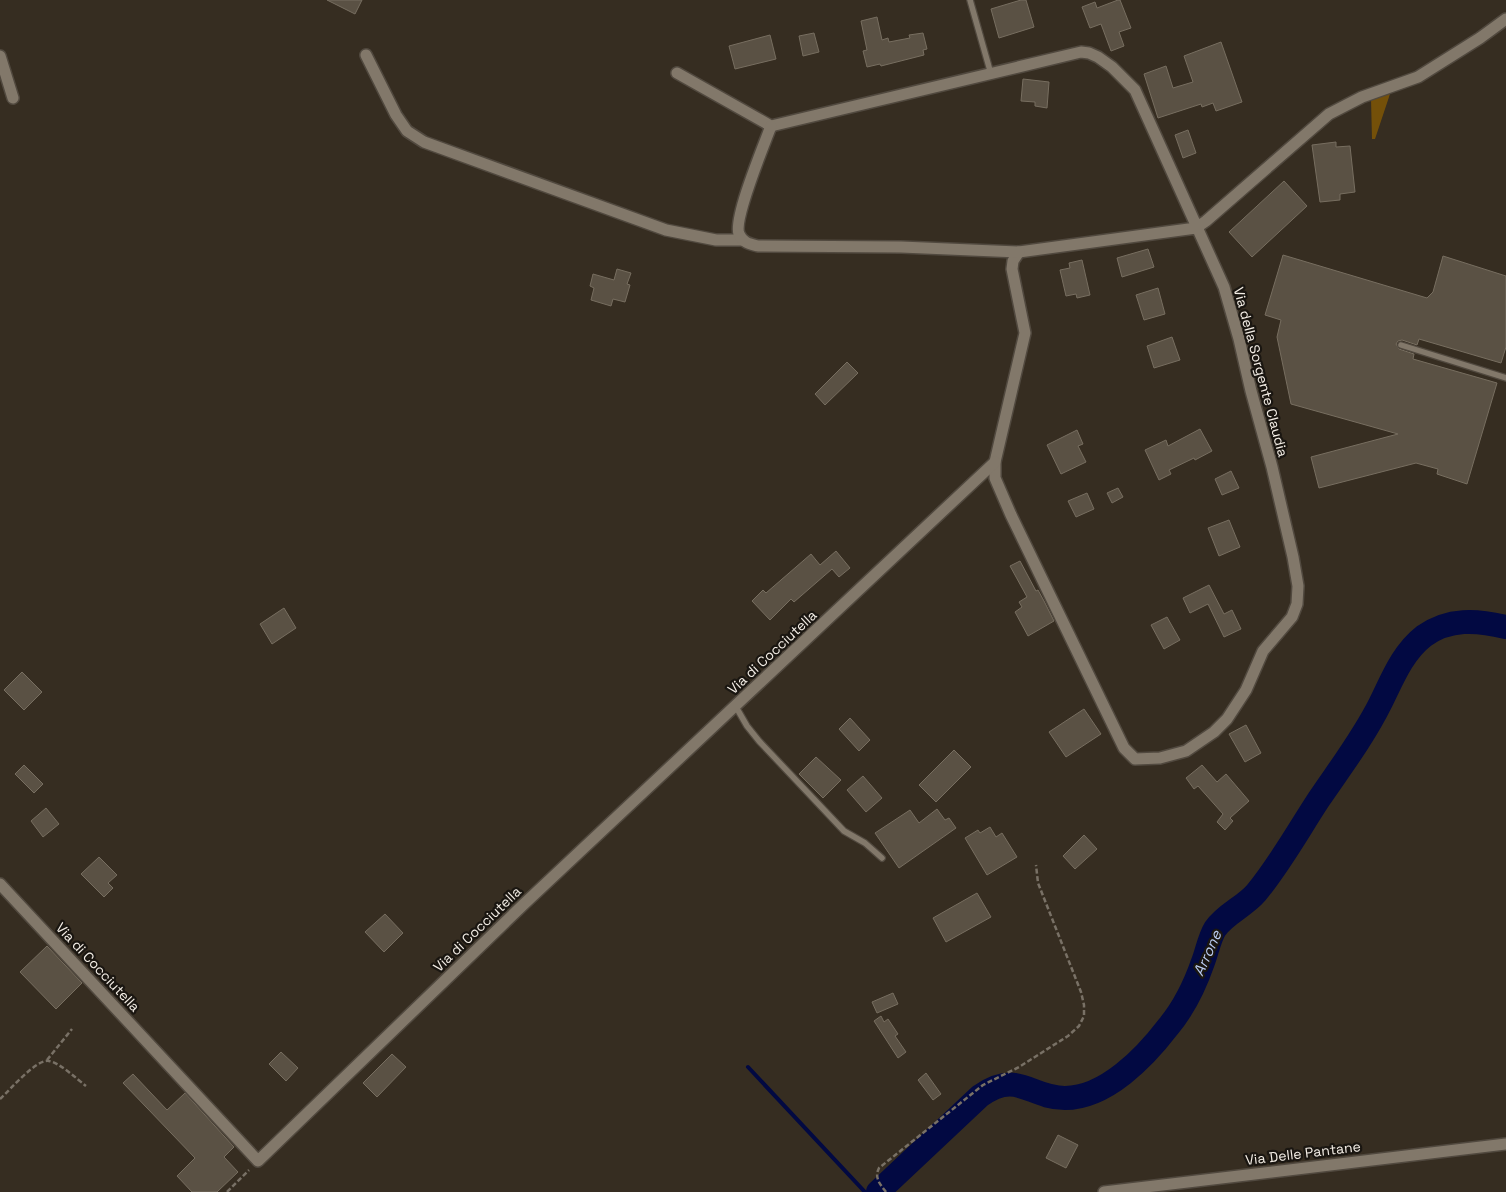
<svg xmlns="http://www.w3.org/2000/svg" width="1506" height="1192" font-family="'Space Grotesk',sans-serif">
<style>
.green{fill:#745009}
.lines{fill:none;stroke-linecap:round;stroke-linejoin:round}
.stream{stroke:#020942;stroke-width:4}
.river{stroke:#020942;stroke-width:24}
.building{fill:#5a5144;stroke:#776e60}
.service-casing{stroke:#51493f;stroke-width:8}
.minor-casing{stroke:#51493f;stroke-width:14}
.path{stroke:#797166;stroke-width:2.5;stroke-dasharray:5 2.5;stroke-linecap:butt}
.service{stroke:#82786a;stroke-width:5.5}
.minor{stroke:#82786a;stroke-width:11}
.labels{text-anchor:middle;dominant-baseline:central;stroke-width:4.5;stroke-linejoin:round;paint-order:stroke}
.street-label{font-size:14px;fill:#f4eee6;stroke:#1a1611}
.water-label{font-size:15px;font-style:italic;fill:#bacbf0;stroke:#1a1611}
</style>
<rect width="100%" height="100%" fill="#362d21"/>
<path class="green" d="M1389 93 1390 94 1375 139H1372L1371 99Z"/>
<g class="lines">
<path class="stream" d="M748 1067 865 1192"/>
<path class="river" d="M878 1192 980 1096C1018 1069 1029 1098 1065 1098 1106 1098 1145 1057 1168 1027 1184 1008 1195 985 1203 962 1207 952 1209 939 1215 929 1225 914 1244 907 1256 893 1280 864 1298 831 1319 799 1340 768 1363 738 1380 704 1392 680 1402 653 1424 636 1449 618 1477 620 1506 627"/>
</g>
<g class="building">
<path d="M327 0H362L355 14Z"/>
<path d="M1021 0H1026L1034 27 999 38 991 9Z"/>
<path d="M1118 0H1120L1131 28 1119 32 1124 46 1111 51 1101 24 1090 28 1082 7 1095 2 1097 8Z"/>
<path d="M877 17 882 40 888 38 889 42 910 38 909 35 923 33 927 49 923 50 924 55 881 66 880 64 867 67 863 51 867 50 861 21Z"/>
<path d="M814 33 819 52 803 56 799 36Z"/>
<path d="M770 35 776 59 735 69 729 46Z"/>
<path d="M1221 42 1242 102 1216 111 1213 103 1202 107 1201 104 1158 118 1144 74 1166 66 1173 88 1193 82 1184 56Z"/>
<path d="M1023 79 1049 82 1047 108 1035 106V102L1021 101Z"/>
<path d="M1188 130 1196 153 1183 158 1175 135Z"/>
<path d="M1336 142V147L1350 146 1355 192 1340 194V200L1320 202 1312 145Z"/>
<path d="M1284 181 1307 206 1252 257 1229 232Z"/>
<path d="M1148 249 1154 267 1122 277 1117 258Z"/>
<path d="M1283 255 1427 298 1433 292 1443 256 1506 276V347L1501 363 1419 339 1417 345 1402 340 1398 341 1396 344 1399 349 1414 354 1413 359 1497 383 1467 484 1437 474 1438 469 1416 463 1319 488 1311 457 1398 434 1291 404 1277 337 1281 320 1265 315Z"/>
<path d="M1082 260 1090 295 1077 298 1076 294 1066 296 1060 270 1070 268 1069 263Z"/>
<path d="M617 269 631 273 627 284 630 285 625 302 613 299 611 306 591 300 594 288 590 286 593 274 614 280Z"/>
<path d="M1158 288 1165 314 1144 320 1136 295Z"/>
<path d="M1172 337 1180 360 1154 368 1147 346Z"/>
<path d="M847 362 858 373 825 405 815 394Z"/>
<path d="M1200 429 1212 451 1195 460 1194 458 1169 470 1171 474 1159 480 1145 450 1166 440 1168 446Z"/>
<path d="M1077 430 1083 444 1078 446 1086 462 1061 474 1047 445Z"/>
<path d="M1231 471 1239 488 1222 495 1215 479Z"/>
<path d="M1118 488 1123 497 1112 503 1107 493Z"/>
<path d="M1087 493 1094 509 1076 517 1068 501Z"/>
<path d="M1229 520 1240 547 1219 556 1208 528Z"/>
<path d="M836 551 850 568 839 577 832 569 794 602 791 599 770 620 752 601 763 590 766 593 811 554 820 565Z"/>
<path d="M1020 561 1036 591 1038 590 1044 601 1054 621 1028 636 1015 612 1022 607 1019 602 1027 597 1010 566Z"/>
<path d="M1209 585 1224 614 1232 610 1241 629 1224 637 1208 604 1190 613 1183 598Z"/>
<path d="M284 608 296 628 272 644 260 624Z"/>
<path d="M1167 617 1180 640 1164 649 1151 625Z"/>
<path d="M22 672 42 692 24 710 4 690Z"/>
<path d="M1084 709 1101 734 1066 757 1049 732Z"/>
<path d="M850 718 870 740 859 751 839 729Z"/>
<path d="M1246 725 1261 753 1245 762 1229 734Z"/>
<path d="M954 750 971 767 936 802 919 785Z"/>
<path d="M816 757 841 780 823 798 799 774Z"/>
<path d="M24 765 43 784 34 793 15 774Z"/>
<path d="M1202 765 1217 782 1226 774 1249 801 1230 818 1233 821 1225 830 1217 822 1223 814 1198 786 1194 789 1186 778Z"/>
<path d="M863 776 882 798 866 812 847 790Z"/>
<path d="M46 808 59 824 43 837 31 821Z"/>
<path d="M937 809 945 820 949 818 956 828 899 868 875 833 910 810 919 823Z"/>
<path d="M990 827 996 837 1002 833 1017 857 987 875 965 838 978 830 980 833Z"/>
<path d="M1084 835 1097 849 1075 869 1063 856Z"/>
<path d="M99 857 117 875 108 883 113 888 104 897 81 874Z"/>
<path d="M977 893 991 917 946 942 933 918Z"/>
<path d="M385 914 403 933 384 952 365 932Z"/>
<path d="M47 946 82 983 56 1009 20 972Z"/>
<path d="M893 993 898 1004 877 1013 872 1002Z"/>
<path d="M881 1016 884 1022 888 1019 898 1034 895 1036 906 1052 898 1058 874 1021Z"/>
<path d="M281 1052 298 1068 286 1081 269 1064Z"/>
<path d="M392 1054 406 1067 377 1097 363 1083Z"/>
<path d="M926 1073 941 1094 933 1100 918 1080Z"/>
<path d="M133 1074 167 1110 185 1093 234 1147 224 1157 238 1172 217 1192H192L177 1176 195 1158 123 1083Z"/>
<path d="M1058 1135 1078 1145 1066 1168 1046 1158Z"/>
</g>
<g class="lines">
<g class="service-casing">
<g id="service">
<path d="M970 0 991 74"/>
<path d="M1401 345 1506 378"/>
<path d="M736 707 747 726 759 741 844 831 865 843 882 858"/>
</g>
</g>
<g class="minor-casing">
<g id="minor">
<path d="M366 55 396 115 407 131 424 142 666 230 716 240H742"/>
<path d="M0 56 13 98"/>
<path d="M677 73 771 126 1081 52 1089 53 1098 57 1112 67 1135 90 1224 287 1239 339 1251 391 1272 467 1293 557 1298 586 1297 604 1292 617 1263 651 1246 690 1227 719 1214 732 1186 751 1160 758 1135 759 1124 748 1011 515 995 478V462L1025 333 1012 269 1013 261 1019 252 1196 228 1206 221 1329 114 1362 97 1418 77 1480 38 1506 19"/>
<path d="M771 126C764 145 733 219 739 234 743 243 750 244 758 246L901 247 1019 252"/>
<path d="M0 884 258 1161 524 904 995 462"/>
<path d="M1104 1192 1506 1144"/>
</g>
</g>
<g class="path">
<path d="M47 1060 72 1029"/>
<path d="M0 1099C10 1090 37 1058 49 1061 60 1063 77 1079 86 1086"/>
<path d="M227 1192 249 1170"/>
<path d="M886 1192C880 1184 874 1178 879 1168L983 1085 1019 1067 1068 1036 1079 1026 1084 1016V1005L1081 992 1038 883 1036 865"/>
</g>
<use href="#service" class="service"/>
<use href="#minor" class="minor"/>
</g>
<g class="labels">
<g class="street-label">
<text transform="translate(1261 372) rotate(75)">Via della Sorgente Claudia</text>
<text transform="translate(772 652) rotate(-43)">Via di Cocciutella</text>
<text transform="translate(477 929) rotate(-44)">Via di Cocciutella</text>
<text transform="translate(98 967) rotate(47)">Via di Cocciutella</text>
<text transform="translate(1303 1153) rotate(-7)">Via Delle Pantane</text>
</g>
<g class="water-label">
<text transform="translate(1207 953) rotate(-66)">Arrone</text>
</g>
</g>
</svg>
